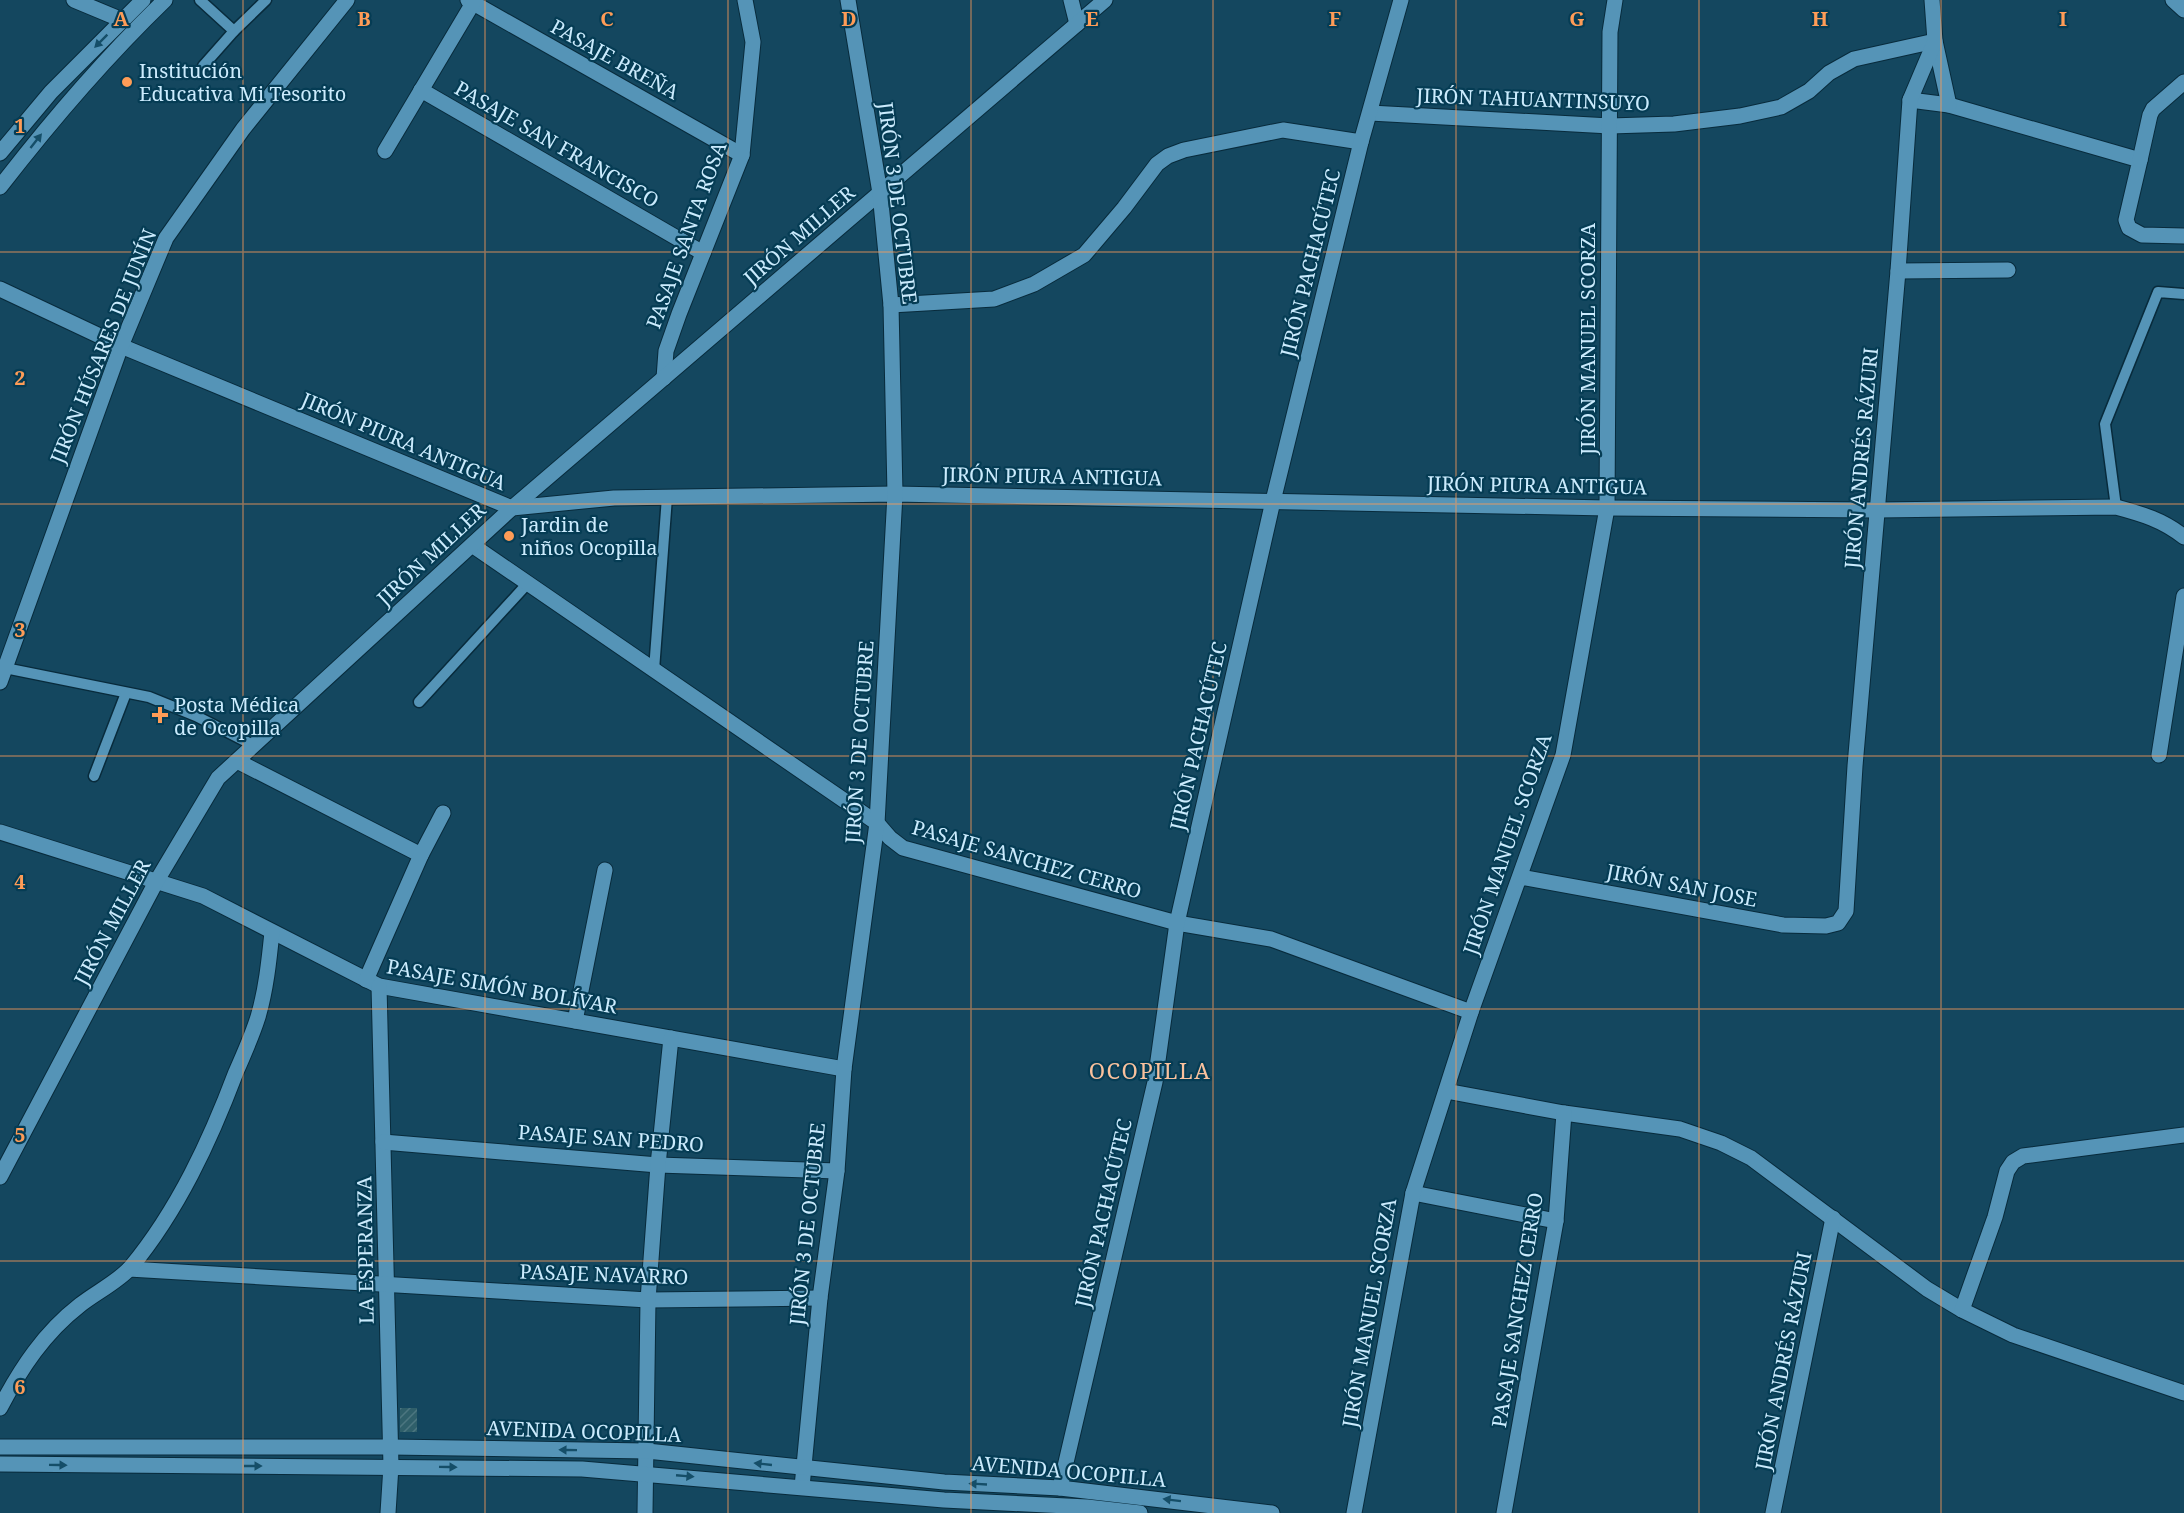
<svg xmlns="http://www.w3.org/2000/svg" width="2184" height="1513" font-family="'Noto Serif',serif">
<style>
.building{fill:url(#building-hatch)}
.lines{fill:none;stroke-linecap:round;stroke-linejoin:round}
.lane-casing{stroke:#082b3c;stroke-width:13}
.street-casing{stroke:#082b3c;stroke-width:17}
.secondary-casing{stroke:#082b3c;stroke-width:17}
.lane{stroke:#5594b7;stroke-width:10}
.street{stroke:#5594b7;stroke-width:15}
.secondary{stroke:#5594b7;stroke-width:15}
.oneway{fill:#154e68}
.grid{fill:none;stroke:#fe9c57;stroke-width:1.5;stroke-opacity:0.55}
.poi-dot{fill:#fe9c57;stroke:#053c54;stroke-width:2}
.labels{text-anchor:middle;dominant-baseline:central;stroke-width:4.5;stroke-linejoin:round;paint-order:stroke}
.street-label{font-size:20px;fill:#cbebfd;stroke:#053c54}
.poi-label{font-size:20px;fill:#cbebfd;stroke:#053c54;text-anchor:start}
.quarter-label{font-size:22px;letter-spacing:1.5px;fill:#f9c19d;stroke:#053c54}
.grid-label{font-size:20px;text-anchor:middle;font-weight:bold;fill:#fe9c57;stroke:#053c54;stroke-width:4.5;stroke-linejoin:round;paint-order:stroke}
</style>
<defs>
<pattern id="building-hatch" width="6" height="6" patternUnits="userSpaceOnUse" patternTransform="scale(1.5)"><rect width="6" height="6" fill="#2f5f6a"/><path d="M-1 1l2-2M0 6l6-6M5 7l2-2" fill="none" stroke="#4c7680"/></pattern>
</defs>
<rect width="100%" height="100%" fill="#14475f"/>
<rect class="building" x="400" y="1408" width="17" height="24"/>
<g class="lines">
<g class="lane-casing">
<g id="lane">
<path d="M200 0 234 31"/>
<path d="M203 66 234 31 266 0"/>
<path d="M2116 507 2105 424 2158 292 2184 294"/>
<path d="M5 668 149 697 196 716 253 745"/>
<path d="M654 670 667 497"/>
<path d="M419 702 528 583"/>
<path d="M94 776 126 693"/>
</g>
</g>
<g class="street-casing">
<g id="street">
<path d="M74 0 122 20"/>
<path d="M468 0 742 155"/>
<path d="M1071 0 1077 24"/>
<path d="M2173 0 2184 10"/>
<path d="M421 90 703 253"/>
<path d="M1910 100 1949 105 2140 160 2126 220 2129 228 2142 235 2184 236"/>
<path d="M1370 113 1610 126 1674 124 1740 116 1781 107 1809 91 1829 73 1854 59 1935 41 1949 105"/>
<path d="M385 151 473 3"/>
<path d="M2140 160 2150 115 2153 109 2184 82"/>
<path d="M1898 271 2008 270"/>
<path d="M0 289 121 346 512 508 614 498 895 494 1607 508 1877 510 2116 507C2142 514 2163 520 2184 537"/>
<path d="M891 305 994 299 1034 284 1084 255 1124 208 1157 164 1168 156 1184 150 1283 130 1361 142"/>
<path d="M664 378 666 351 679 314 742 155 753 42 745 0"/>
<path d="M472 545 877 823 890 838 903 848 1177 923 1271 939 1471 1012"/>
<path d="M0 682 121 346 166 238 243 129 347 0"/>
<path d="M2159 755 2184 596"/>
<path d="M237 761 421 855"/>
<path d="M0 832 203 896 379 986 844 1069"/>
<path d="M1520 877 1783 925 1826 926 1838 923 1846 911 1855 766 1898 271 1910 100 1935 41 1932 0"/>
<path d="M366 980 421 855 443 813"/>
<path d="M379 986 391 1466 388 1513"/>
<path d="M575 1021 605 870"/>
<path d="M1446 1091 1564 1113 1680 1129 1721 1143 1751 1158 1927 1289 1962 1310 2013 1335 2184 1393"/>
<path d="M383 1142 658 1165 837 1171"/>
<path d="M0 1177 156 882 218 778 512 508 1105 0"/>
<path d="M1413 1193 1556 1221"/>
<path d="M129 1269 648 1300 820 1298"/>
<path d="M1962 1310 1995 1217 2007 1171 2013 1162 2023 1156 2184 1135"/>
<path d="M0 1408C21 1368 44 1333 80 1305 95 1293 119 1281 131 1267 178 1210 210 1141 236 1072 244 1054 252 1036 258 1017 266 990 269 961 272 932"/>
<path d="M802 1487 820 1298 837 1171 844 1069 877 823 895 494 891 305 880 193 848 0"/>
<path d="M1060 1488 1155 1082 1177 923 1273 501 1361 142 1401 0"/>
<path d="M645 1513 648 1300 658 1165 671 1038"/>
<path d="M1354 1513 1413 1193 1471 1012 1563 755 1607 508 1610 32 1615 0"/>
<path d="M1504 1513 1556 1221 1564 1113"/>
<path d="M1773 1513 1833 1218"/>
</g>
</g>
<g class="secondary-casing">
<g id="secondary">
<path d="M0 153 51 92 143 0"/>
<path d="M0 187C51 121 105 58 165 0"/>
<path d="M0 1447H390L647 1451 944 1482 1060 1488 1272 1513"/>
<path d="M0 1464 582 1469 944 1500 1087 1507 1140 1513"/>
</g>
</g>
<use href="#lane" class="lane"/>
<use href="#street" class="street"/>
<use href="#secondary" class="secondary"/>
</g>
<defs><path id="oneway-solid" d="M-6-.8H1V-3.2L6.5 0L1 3.2V.8H-6Z" transform="scale(1.5)"/></defs>
<g class="oneway">
<use href="#oneway-solid" transform="translate(101 41) rotate(135)"/>
<use href="#oneway-solid" transform="translate(36 141) rotate(-52)"/>
<use href="#oneway-solid" transform="translate(568 1450) rotate(-179)"/>
<use href="#oneway-solid" transform="translate(763 1464) rotate(-174)"/>
<use href="#oneway-solid" transform="translate(58 1465) rotate(1)"/>
<use href="#oneway-solid" transform="translate(253 1466)"/>
<use href="#oneway-solid" transform="translate(448 1467) rotate(1)"/>
<use href="#oneway-solid" transform="translate(685 1476) rotate(5)"/>
<use href="#oneway-solid" transform="translate(978 1484) rotate(-177)"/>
<use href="#oneway-solid" transform="translate(1172 1500) rotate(-173)"/>
</g>
<path class="grid" d="M243 0V1513M485 0V1513M728 0V1513M971 0V1513M1213 0V1513M1456 0V1513M1699 0V1513M1941 0V1513M0 252H2184M0 504H2184M0 756H2184M0 1009H2184M0 1261H2184"/>
<g class="poi-dot">
<circle cx="127" cy="82" r="6"/>
<circle cx="509" cy="536" r="6"/>
<path d="M157 706h6v6h6v6h-6v6h-6v-6h-6v-6h6z"/>
</g>
<g class="labels">
<g class="street-label">
<text transform="translate(615 59) rotate(29)">PASAJE BREÑA</text>
<text transform="translate(1533 99) rotate(2)">JIRÓN TAHUANTINSUYO</text>
<text transform="translate(557 144) rotate(30)">PASAJE SAN FRANCISCO</text>
<text transform="translate(898 203) rotate(83)">JIRÓN 3 DE OCTUBRE</text>
<text transform="translate(686 235) rotate(-70)">PASAJE SANTA ROSA</text>
<text transform="translate(799 235) rotate(-41)">JIRÓN MILLER</text>
<text transform="translate(1310 263) rotate(-76)">JIRÓN PACHACÚTEC</text>
<text transform="translate(1587 339) rotate(-90)">JIRÓN MANUEL SCORZA</text>
<text transform="translate(103 346) rotate(-68)">JIRÓN HÚSARES DE JUNÍN</text>
<text transform="translate(404 441) rotate(23)">JIRÓN PIURA ANTIGUA</text>
<text transform="translate(1861 458) rotate(-85)">JIRÓN ANDRÉS RÁZURI</text>
<text transform="translate(1052 476) rotate(1)">JIRÓN PIURA ANTIGUA</text>
<text transform="translate(1537 485) rotate(1)">JIRÓN PIURA ANTIGUA</text>
<text transform="translate(431 554) rotate(-43)">JIRÓN MILLER</text>
<text transform="translate(1198 736) rotate(-77)">JIRÓN PACHACÚTEC</text>
<text transform="translate(859 742) rotate(-86)">JIRÓN 3 DE OCTUBRE</text>
<text transform="translate(1507 844) rotate(-71)">JIRÓN MANUEL SCORZA</text>
<text transform="translate(1027 859) rotate(16)">PASAJE SANCHEZ CERRO</text>
<text transform="translate(1682 885) rotate(11)">JIRÓN SAN JOSE</text>
<text transform="translate(112 922) rotate(-62)">JIRÓN MILLER</text>
<text transform="translate(502 986) rotate(10)">PASAJE SIMÓN BOLÍVAR</text>
<text transform="translate(611 1138) rotate(4)">PASAJE SAN PEDRO</text>
<text transform="translate(1103 1213) rotate(-77)">JIRÓN PACHACÚTEC</text>
<text transform="translate(807 1224) rotate(-84)">JIRÓN 3 DE OCTUBRE</text>
<text transform="translate(365 1250) rotate(-91)">LA ESPERANZA</text>
<text transform="translate(604 1274) rotate(2)">PASAJE NAVARRO</text>
<text transform="translate(1517 1310) rotate(-81)">PASAJE SANCHEZ CERRO</text>
<text transform="translate(1369 1313) rotate(-80)">JIRÓN MANUEL SCORZA</text>
<text transform="translate(1783 1361) rotate(-79)">JIRÓN ANDRÉS RÁZURI</text>
<text transform="translate(584 1431) rotate(2)">AVENIDA OCOPILLA</text>
<text transform="translate(1069 1471) rotate(5)">AVENIDA OCOPILLA</text>
</g>
<g class="poi-label">
<text x="139" y="70">Institución<tspan x="139" dy="23">Educativa Mi Tesorito</tspan></text>
<text x="521" y="524">Jardin de<tspan x="521" dy="23">niños Ocopilla</tspan></text>
<text x="174" y="704">Posta Médica<tspan x="174" dy="23">de Ocopilla</tspan></text>
</g>
<g class="quarter-label">
<text x="1150" y="1070">OCOPILLA</text>
</g>
</g>
<g class="grid-label">
<text x="121" y="26">A</text>
<text x="364" y="26">B</text>
<text x="607" y="26">C</text>
<text x="849" y="26">D</text>
<text x="1092" y="26">E</text>
<text x="1335" y="26">F</text>
<text x="1577" y="26">G</text>
<text x="1820" y="26">H</text>
<text x="2063" y="26">I</text>
<text x="20" y="133">1</text>
<text x="20" y="385">2</text>
<text x="20" y="637">3</text>
<text x="20" y="889">4</text>
<text x="20" y="1142">5</text>
<text x="20" y="1394">6</text>
</g>
</svg>
